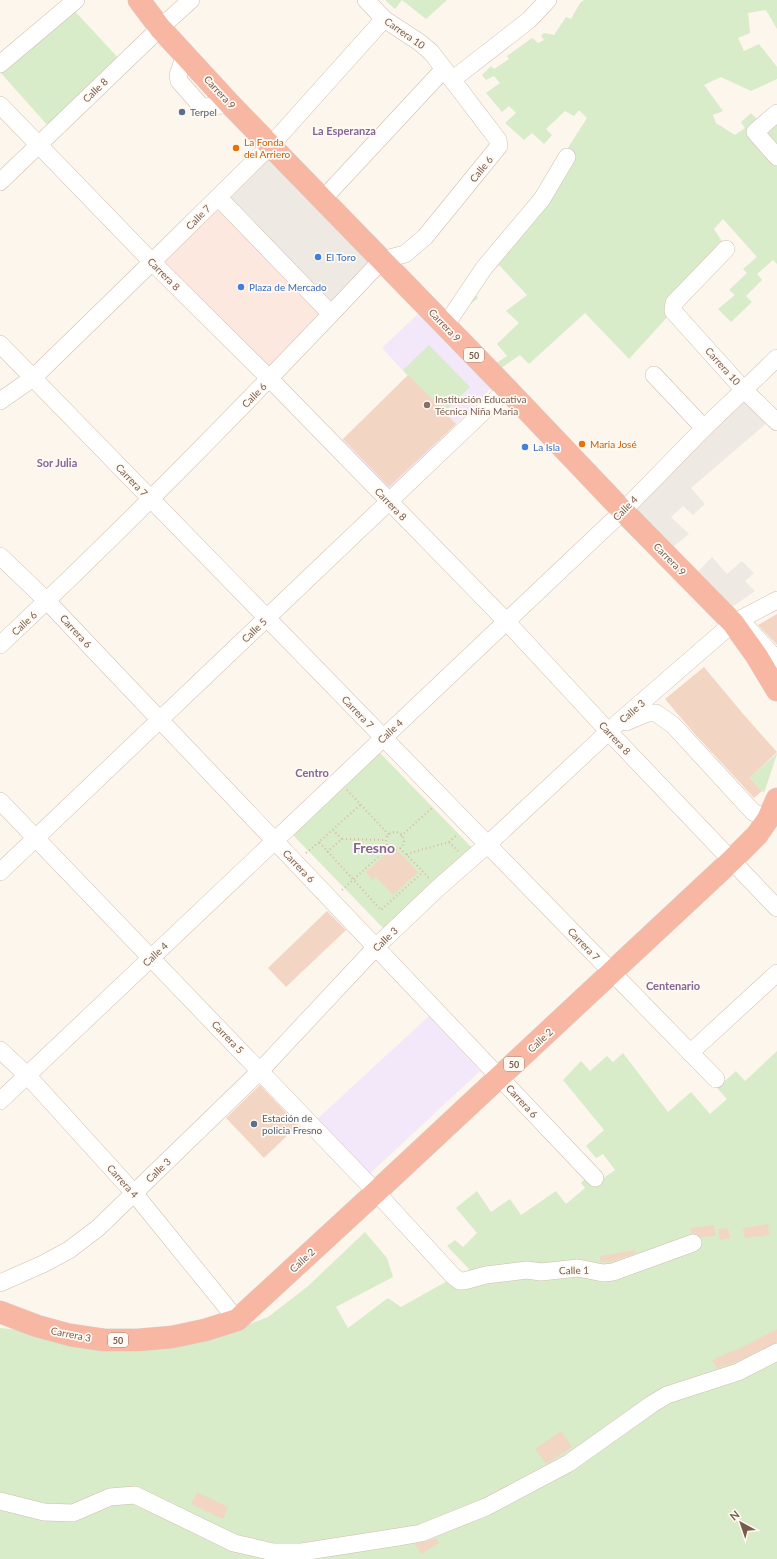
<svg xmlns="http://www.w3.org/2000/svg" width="777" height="1559" font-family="Lato,sans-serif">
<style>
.commercial{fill:#fde8e0}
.industrial{fill:#efe9e4}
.education{fill:#f3e8fa}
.green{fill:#d8ecc9}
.building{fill:#f3d5c3}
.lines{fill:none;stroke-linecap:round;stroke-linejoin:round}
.minor-casing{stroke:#d1beb0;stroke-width:18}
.highway-casing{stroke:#dad1cd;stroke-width:23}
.path{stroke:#d9b8a5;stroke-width:2;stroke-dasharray:1 3;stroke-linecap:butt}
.minor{stroke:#fff;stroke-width:17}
.highway{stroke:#f7b7a3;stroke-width:22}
.service-dot{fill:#5c6f8a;stroke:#fffaf3;stroke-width:1.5}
.food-dot{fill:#e8710a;stroke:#fffaf3;stroke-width:1.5}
.shop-dot{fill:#3f7fe0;stroke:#fffaf3;stroke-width:1.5}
.education-dot{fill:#8d6e63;stroke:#fffaf3;stroke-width:1.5}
.labels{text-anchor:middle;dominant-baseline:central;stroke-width:3.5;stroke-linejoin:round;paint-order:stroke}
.shield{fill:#fffaf3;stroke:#a28b7f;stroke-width:1}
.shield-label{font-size:9px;font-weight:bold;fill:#7a5c4d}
.street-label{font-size:10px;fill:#7a5c4d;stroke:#fffaf3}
.service-label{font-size:10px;fill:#4e5e75;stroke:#fffaf3;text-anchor:start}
.food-label{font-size:10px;fill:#c56008;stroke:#fffaf3;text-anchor:start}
.shop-label{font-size:10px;fill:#366cbe;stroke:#fffaf3;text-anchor:start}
.education-label{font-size:10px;fill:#785e54;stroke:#fffaf3;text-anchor:start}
.neighbourhood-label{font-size:11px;font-weight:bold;fill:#846695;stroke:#fffaf3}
.district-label{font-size:14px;font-weight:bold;fill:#846695;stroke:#fffaf3}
</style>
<rect width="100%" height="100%" fill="#fdf6ec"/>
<path class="commercial" d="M221 204 323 312 268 367 157 263Z"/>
<g class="industrial">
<path d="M269 158 372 266 323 312 221 204Z"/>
<path d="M742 395 767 423 691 488 705 504 693 515 683 506 671 517 689 534 668 551 630 511Z"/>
<path d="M712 557 727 574 742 561 754 573 745 581 755 591 732 607 693 577Z"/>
</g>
<g class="education">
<path d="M423 309 494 385 387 495 339 443 408 376 382 348Z"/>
<path d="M429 1016 480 1071 364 1179 313 1123Z"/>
</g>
<g class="green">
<path d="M385 0H447L426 19 402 0 395 9Z"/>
<path d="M584 0H777V29L766 10 748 13 750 33 738 38 744 51 759 44 777 67V79L751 91 721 77 704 85 723 111 713 115 716 123 735 135 745 128 741 122 751 113 757 119 770 111 777 105V264L773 260 757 274 762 280 746 296 752 302 731 322 718 309 735 295 729 290 747 273 743 269 757 257 723 219 714 229 725 246 671 313 629 359 585 313 529 364 520 355 497 371 492 366 507 356 497 344 519 323 506 311 527 295 499 265 473 291 478 298 462 311 464 314 453 327 477 267 555 168 587 118 579 110 574 116 565 111 546 129 552 135 544 144 532 133 524 140 505 123 516 113 509 106 502 112 486 93 500 83 494 76 486 80 482 75 491 66 494 69 509 59 507 56 532 38 538 43 544 40 541 36 544 33 554 35 566 17 571 19 580 3Z"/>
<path d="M71 7 121 61 49 127 0 72Z"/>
<path d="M429 345 470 387 444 413 403 370Z"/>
<path d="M379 752 475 851 386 931 292 834Z"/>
<path d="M777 753V754L764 793 750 778Z"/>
<path d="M777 1051V1559H0V1328L136 1341 202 1342 268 1317 307 1287 365 1232 387 1258 393 1277 336 1307 348 1328 388 1298 401 1307 449 1280 459 1279 469 1269 447 1246 455 1240 463 1247 477 1233 456 1208 477 1191 491 1212 510 1199 521 1215 556 1191 566 1204 585 1188 581 1183 585 1179 592 1186 615 1170 603 1154 596 1158 586 1146 604 1130 563 1080 581 1061 590 1071 607 1056 613 1062 623 1053 668 1112 691 1092 710 1114 727 1099 717 1088 736 1071 745 1081Z"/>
</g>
<g class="building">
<path d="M408 375 456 424 389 487 343 439Z"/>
<path d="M777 614V645L758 625Z"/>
<path d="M704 667 744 715 777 752 750 778 762 791 754 798 693 732 665 699Z"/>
<path d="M389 851 399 852 418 872 393 895 376 877 372 880 366 872Z"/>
<path d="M327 911 346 930 286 987 268 968Z"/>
<path d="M260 1085 298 1125 264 1158 226 1118Z"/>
<path d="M768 1224 769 1235 745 1238 743 1228Z"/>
<path d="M714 1225 716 1236 701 1237 695 1233H691L690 1228Z"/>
<path d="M728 1228 730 1238 720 1240 718 1229Z"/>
<path d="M635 1250 636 1253 611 1262H600V1256Z"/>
<path d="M777 1329V1342L734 1363 717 1368 712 1360 734 1350 735 1351Z"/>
<path d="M561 1431 572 1447 546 1464 535 1449Z"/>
<path d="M197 1492 228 1507 223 1519 191 1504Z"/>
<path d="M436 1538 439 1543 421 1554 415 1544Z"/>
</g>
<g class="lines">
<g class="minor-casing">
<g id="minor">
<path d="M185 55 178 75 179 81 201 106 206 107 230 104"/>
<path d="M0 64 76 0"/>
<path d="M452 80 529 20 548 0"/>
<path d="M0 105 152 262 270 379 507 622 609 732 777 908"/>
<path d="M777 113 755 132 777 157"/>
<path d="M0 182 160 28 191 0"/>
<path d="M218 197 331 314"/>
<path d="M323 199 444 69"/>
<path d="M726 249 674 303 673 311 744 390 777 422"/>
<path d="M445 326 484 268 542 199 567 157"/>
<path d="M0 344 716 1079"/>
<path d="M654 375 704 428"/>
<path d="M0 401 33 378 152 262 271 145 384 19"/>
<path d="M0 556 47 601 595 1178"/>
<path d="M743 623 777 660"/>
<path d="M0 645C132 521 258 392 382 260L405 254 425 237 499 146 498 140 431 52 419 42 384 19 366 0"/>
<path d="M626 722 648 713H656L673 725 753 812 768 819 777 814"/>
<path d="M0 801 376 1192 453 1276 460 1281H464L486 1275 527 1270 541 1272 578 1268 603 1273 613 1272 693 1243"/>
<path d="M0 872 507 389"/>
<path d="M0 1050 27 1075 134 1193 237 1320"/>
<path d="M690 1053 777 973"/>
<path d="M0 1101 623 511 704 428 777 358"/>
<path d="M0 1283 43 1264 69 1250 98 1228 260 1071 376 947 438 888 487 845 620 721 733 623 777 600"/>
<path d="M0 1501 44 1512 73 1513 110 1497 135 1495 234 1543 273 1552H302L398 1537 421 1533 486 1507 569 1463 652 1404 667 1395 738 1372 777 1352"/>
</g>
</g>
<g class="highway-casing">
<g id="highway">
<path d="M139 0 160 28 230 104 507 389 623 511 733 623 756 655 777 690"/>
<path d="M0 1312 37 1326 70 1335 104 1340H138L172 1337 205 1330 237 1320 376 1192 732 860 757 835 768 819 777 799"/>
</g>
</g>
<g class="path">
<path d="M347 790 389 835"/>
<path d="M360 805 319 842 381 910 423 872"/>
<circle cx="395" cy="841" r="9"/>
<path d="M401 836 432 808"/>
<path d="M342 839 386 840"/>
<path d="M449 842 458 851"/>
<path d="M400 848 429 878"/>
<path d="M327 852 342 839 333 830"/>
<path d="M306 853 319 842"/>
<path d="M407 855 410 853 449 842 458 834"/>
<path d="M342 890 388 848"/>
</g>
<use href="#minor" class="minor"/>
<use href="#highway" class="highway"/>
</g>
<g class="service-dot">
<circle cx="182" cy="112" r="4"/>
<circle cx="254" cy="1124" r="4"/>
</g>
<g class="food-dot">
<circle cx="236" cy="148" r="4"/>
<circle cx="582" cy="444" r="4"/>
</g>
<g class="shop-dot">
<circle cx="318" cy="257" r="4"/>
<circle cx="241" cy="287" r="4"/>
<circle cx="525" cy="447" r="4"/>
</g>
<circle class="education-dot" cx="427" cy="405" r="4"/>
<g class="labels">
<g class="shield">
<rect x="464" y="348" width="20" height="14" rx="3"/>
<rect x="504" y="1057" width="20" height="14" rx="3"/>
<rect x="108" y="1333" width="20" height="14" rx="3"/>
</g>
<g class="shield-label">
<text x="474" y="355">50</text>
<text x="514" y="1064">50</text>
<text x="118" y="1340">50</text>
</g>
<g class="street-label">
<text transform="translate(405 33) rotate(35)">Carrera 10</text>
<text transform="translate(95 90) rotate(-44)">Calle 8</text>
<text transform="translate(220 92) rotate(47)">Carrera 9</text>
<text transform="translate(481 169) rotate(-51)">Calle 6</text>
<text transform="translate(198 217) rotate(-45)">Calle 7</text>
<text transform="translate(164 274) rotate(45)">Carrera 8</text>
<text transform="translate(445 325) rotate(46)">Carrera 9</text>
<text transform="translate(723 366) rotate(48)">Carrera 10</text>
<text transform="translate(254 395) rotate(-45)">Calle 6</text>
<text transform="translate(132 480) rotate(46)">Carrera 7</text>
<text transform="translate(391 504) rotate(46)">Carrera 8</text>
<text transform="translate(625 508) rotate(-45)">Calle 4</text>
<text transform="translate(670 559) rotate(45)">Carrera 9</text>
<text transform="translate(24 623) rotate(-43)">Calle 6</text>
<text transform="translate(254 630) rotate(-44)">Calle 5</text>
<text transform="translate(76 631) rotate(47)">Carrera 6</text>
<text transform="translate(632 711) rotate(-41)">Calle 3</text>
<text transform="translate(358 712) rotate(46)">Carrera 7</text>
<text transform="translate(390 731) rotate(-43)">Calle 4</text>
<text transform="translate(615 738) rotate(47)">Carrera 8</text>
<text transform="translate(299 866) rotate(46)">Carrera 6</text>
<text transform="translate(385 939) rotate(-44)">Calle 3</text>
<text transform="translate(584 944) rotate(46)">Carrera 7</text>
<text transform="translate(155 954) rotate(-43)">Calle 4</text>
<text transform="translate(228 1037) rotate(46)">Carrera 5</text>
<text transform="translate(540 1040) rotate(-43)">Calle 2</text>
<text transform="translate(522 1101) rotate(47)">Carrera 6</text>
<text transform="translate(158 1170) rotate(-44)">Calle 3</text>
<text transform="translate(123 1181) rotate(48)">Carrera 4</text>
<text transform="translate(302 1260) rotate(-43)">Calle 2</text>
<text transform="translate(574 1270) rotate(-1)">Calle 1</text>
<text transform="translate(71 1334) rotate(11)">Carrera 3</text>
</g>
<g class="service-label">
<text x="190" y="112">Terpel</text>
<text x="262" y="1118">Estación de<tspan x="262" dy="12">policia Fresno</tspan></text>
</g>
<g class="food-label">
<text x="244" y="142">La Fonda<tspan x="244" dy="12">del Arriero</tspan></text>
<text x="590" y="444">Maria José</text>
</g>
<g class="shop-label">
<text x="326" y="257">El Toro</text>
<text x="249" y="287">Plaza de Mercado</text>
<text x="533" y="447">La Isla</text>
</g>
<g class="education-label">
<text x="435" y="399">Institución Educativa<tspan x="435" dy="12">Técnica Niña Maria</tspan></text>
</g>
<g class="neighbourhood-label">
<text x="344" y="130">La Esperanza</text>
<text x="57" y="462">Sor Julia</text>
<text x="312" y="772">Centro</text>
<text x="673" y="985">Centenario</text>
</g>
<g class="district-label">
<text x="374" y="847">Fresno</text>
</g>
</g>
<g transform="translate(741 1523) rotate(320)" stroke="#fffaf3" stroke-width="3" paint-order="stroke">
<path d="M0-3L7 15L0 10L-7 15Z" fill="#7a5c4d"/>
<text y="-6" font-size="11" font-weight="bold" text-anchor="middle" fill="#7a5c4d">N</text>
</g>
</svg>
